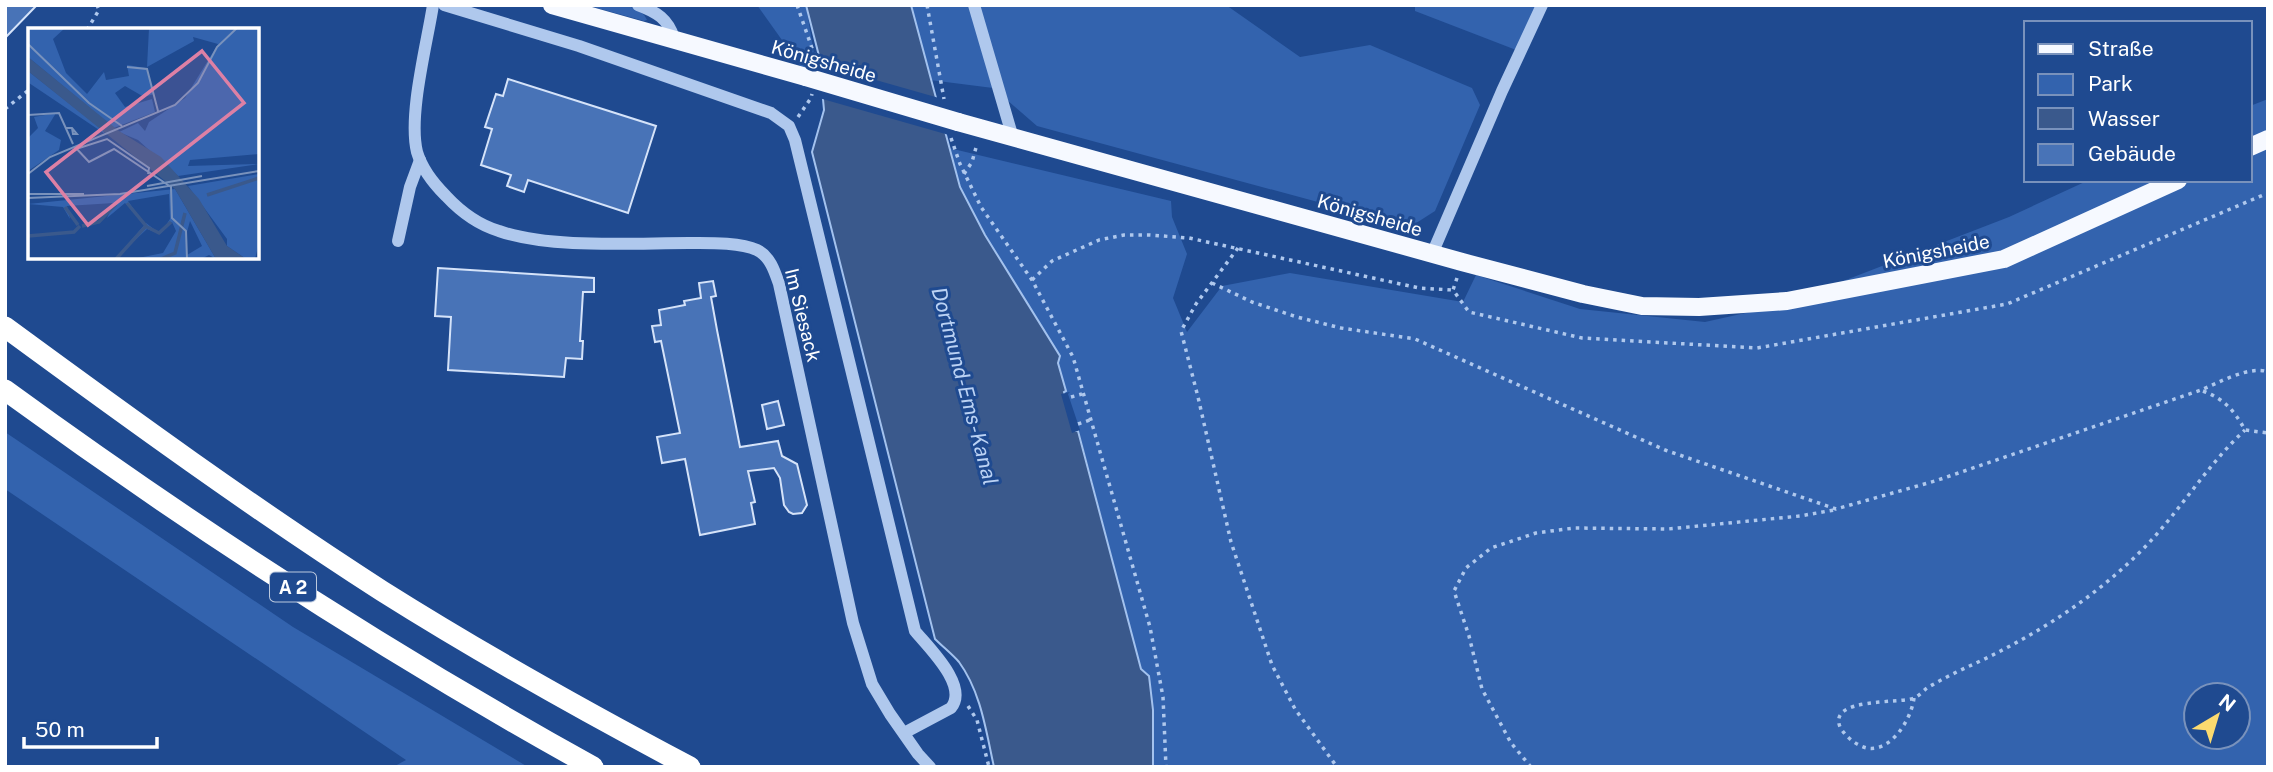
<svg xmlns="http://www.w3.org/2000/svg" width="2273" height="772" font-family="'Public Sans',sans-serif">
<style>
.green{fill:#3363ae;fill-rule:evenodd}
.water{fill:#3a598c;stroke:#a3c2ee;stroke-width:2}
.pier{fill:#1f4a90}
.building{fill:#4873b7;stroke:#d5e3f9;stroke-width:2}
.lines{fill:none;stroke-linecap:round;stroke-linejoin:round}
.path{stroke:#afc8ed;stroke-width:3.5;stroke-dasharray:3.5 5;stroke-linecap:butt}
.minor{stroke:#afc8ed;stroke-width:12}
.major{stroke:#f6f9ff;stroke-width:18}
.highway{stroke:#fff;stroke-width:21}
.major-bridge{stroke:#f6f9ff;stroke-width:18}
.labels{text-anchor:middle;dominant-baseline:central;stroke-width:6;stroke-linejoin:round;paint-order:stroke}
.shield{fill:#1f4a90;stroke:#bcc9de;stroke-width:2}
.shield-label{font-size:18px;font-weight:bold;fill:#fff}
.street-label{font-size:19px;fill:#fff;stroke:#1f4a90}
.water-label{font-size:21px;font-style:italic;fill:#bbd2f4;stroke:#1f4a90}
.inset-river{fill:none;stroke:#3a598c;stroke-width:3.5}
.inset-road{fill:none;stroke:#7992bc;stroke-width:2}
.view{fill:#dd80a5;fill-opacity:0.15;stroke:#dd80a5;stroke-width:3.5}
.inset-edge{fill:none;stroke:#fff;stroke-width:3.5}
</style>
<rect width="100%" height="100%" fill="#1f4a90"/>
<g class="green">
<path d="M586 5C604 5 639 0 647 20L644 21Z"/>
<path d="M757 5H806L814 54 804 71Z"/>
<path d="M911 5H1226L1300 57 1370 45 1472 88 1480 105 1435 211 1410 227 1037 126 993 88 930 80Z"/>
<path d="M1415 5H1545L1524 53 1415 11Z"/>
<path d="M2268 99V767H1153L1149 676 1141 669 1079 431H1075L1064 392 1066 391 1058 363 1060 356 985 235 960 187 949 148 1171 201 1172 217 1187 254 1173 298 1187 332 1222 286 1290 273 1463 302 1476 275 1580 309 1705 322 1781 305 2009 217 2089 180H2250V106ZM2196 695H2238V737H2196Z"/>
<path d="M5 432 293 627 528 767H393L406 760 5 489Z"/>
</g>
<path class="water" d="M806 5H911L960 187 985 235 1060 356 1058 363 1066 391 1064 392 1075 431H1078L1141 669 1149 676 1153 710V767H994C986 731 981 692 959 662 952 654 943 647 935 639L812 152 824 110 819 56Z"/>
<g class="pier">
<path d="M816 63 939 98 949 135 819 98Z"/>
<path d="M1070 392 1068 394 1080 430 1072 433 1061 394Z"/>
</g>
<g class="building">
<path d="M5 5H37L5 38Z"/>
<path d="M508 79 656 126 628 213 528 180 524 192 507 186 511 175 481 165 492 129 485 127 496 94 503 96Z"/>
<path d="M438 268 594 278V292H583L580 341H583L582 359 566 358 564 377 448 370 451 317 435 316Z"/>
<path d="M713 281 716 296 711 297 717 330 740 447 778 441 782 456 797 464 807 505 802 513 793 514 789 512 784 505 780 478 774 468 748 471 755 502 751 503 755 524 700 535 685 459 662 463 657 437 680 433 661 341 655 342 652 326 661 325 659 310 685 305 684 301 701 298 699 283Z"/>
<path d="M778 401 784 425 767 429 762 405Z"/>
</g>
<g class="lines">
<g class="path">
<path d="M782 5H794"/>
<path d="M797 5 814 54 815 62"/>
<path d="M927 5 944 99"/>
<path d="M87 30 99 10 97 5"/>
<path d="M5 109 30 89"/>
<path d="M798 117 811 98 812 94"/>
<path d="M951 138 960 164 981 207 1032 280 1073 357 1150 627 1163 697 1166 767"/>
<path d="M964 174 972 162 977 144"/>
<path d="M1238 248 1196 304 1181 331 1198 397 1231 542 1272 665 1295 709 1337 767"/>
<path d="M1457 278 1453 290 1469 312 1582 338 1757 348 2007 304 2268 193"/>
<path d="M1032 280 1052 261 1099 240 1124 235H1149L1189 238 1419 288 1453 290"/>
<path d="M1212 283 1252 302 1297 317 1341 328 1415 339 1665 450 1836 509 1935 481 2201 390C2218 383 2250 365 2268 372"/>
<path d="M2203 391C2224 399 2234 410 2245 430L2268 433"/>
<path d="M1071 397 1082 394"/>
<path d="M1078 424 1090 420"/>
<path d="M1914 698C1911 722 1886 760 1859 745 1851 741 1844 734 1840 727 1828 697 1900 704 1914 698 1919 696 1923 691 1927 688 1942 679 1958 671 1974 664 2036 635 2093 599 2141 551 2179 513 2206 466 2245 430"/>
<path d="M968 706 977 720 989 767"/>
<path d="M1531 767 1511 743 1482 689 1469 636 1454 591 1466 568 1491 548 1536 533 1574 528 1668 529 1800 516 1834 510"/>
</g>
<g class="minor">
<path d="M433 5C427 44 408 115 417 152 422 169 434 184 446 196 460 211 479 225 499 231 550 249 633 243 689 243 707 243 740 242 757 250 770 256 775 272 779 284L853 623 872 684 890 714 918 754 930 767"/>
<path d="M444 5 579 46 771 113 789 126 795 140 915 631C929 648 969 686 951 708L904 733"/>
<path d="M638 5C657 12 668 19 674 38"/>
<path d="M974 5 1013 138"/>
<path d="M398 241 410 187 420 160"/>
<path d="M1432 254 1502 91 1542 5"/>
</g>
<g class="major">
<path d="M552 5 806 77"/>
<path d="M958 122 1462 262 1583 294 1642 306 1699 307 1787 301 2004 259 2178 180"/>
<path d="M2250 147 2268 139"/>
</g>
<g class="highway">
<path d="M5 327C129 418 253 508 382 591 482 654 586 712 690 767"/>
<path d="M5 390C193 527 389 654 593 767"/>
</g>
<path class="major-bridge" d="M806 77 958 122"/>
</g>
<g class="labels">
<rect class="shield" x="270" y="572.5" width="46" height="29" rx="5"/>
<g class="shield-label">
<text x="293" y="587">A 2</text>
</g>
<g class="street-label">
<text transform="translate(824 61) rotate(16)">Königsheide</text>
<text transform="translate(1370 215) rotate(16)">Königsheide</text>
<text transform="translate(1936 251) rotate(-11)">Königsheide</text>
<text transform="translate(803 315) rotate(76)">Im Siesack</text>
</g>
<g class="water-label">
<text transform="translate(965 386) rotate(75)">Dortmund-Ems-Kanal</text>
</g>
</g>
<g transform="translate(28 28)">
<rect width="231" height="231" fill="#1f4a90"/>
<path d="M0 0H37L25 11 38 45 59 66 76 44 78 52 101 48 99 37 118 40 126 66 116 69 97 58 87 65 97 79 124 71 127 84 86 100 0 29ZM121 0H230L231 126 162 132 160 138 231 136 150 148 110 112 91 104 110 95 117 103 121 94 157 70 190 16 165 9 166 13 119 39ZM0 43 75 102 77 106 1 55 0 61ZM28 85 17 103 33 112 31 122 0 143V110L10 100 6 89ZM231 146V215L227 231H218L199 218V211L160 158ZM147 161 188 231 181 227 173 231H105L135 225 148 203 144 194 132 206 119 201 87 231 118 195 131 205 136 200 142 191 141 166 100 173 116 196 97 175 79 190 86 175 39 178 42 191 35 179 0 176ZM162 193 174 218 159 227V204Z" fill="#3363ae" fill-rule="evenodd"/>
<path d="M0 29 91 103 133 129 171 171 199 218 218 231H188L147 161 0 43Z" fill="#3a598c"/>
<path class="inset-river" d="M179 167 231 150M37 179 50 197M54 198 71 194 88 176M119 199 131 205 143 194M0 208 46 204 52 198M88 231 118 198 99 175M133 231 147 225 157 185"/>
<path class="inset-road" d="M0 16 61 75 94 98M99 39 119 41 130 83M0 87 31 85 45 116M38 100H44L49 106H45L44 100M47 119 61 134 86 121 143 159 144 190 158 203 159 231M48 121 79 111 121 140 120 146M0 146 22 129 147 77 170 55 189 19 209 0M119 158 174 148M0 166H56M0 170 92 166 231 143"/>
<path class="view" d="M174 23 216 75 60 197 18 144Z"/>
<rect width="231" height="231" class="inset-edge"/>
</g>
<rect width="2273" height="772" fill="none" stroke="#ffffff" stroke-width="14"/>
<rect x="2024" y="21" width="228" height="161" fill="#1f4a90" stroke="#7992bc" stroke-width="2"/>
<rect x="2038" y="44" width="35" height="10" fill="#f6f9ff" stroke="#7992bc" stroke-width="2"/>
<text x="2088" y="56" font-size="21" fill="#ffffff">Straße</text>
<rect x="2038" y="74" width="35" height="21" fill="#3363ae" stroke="#7992bc" stroke-width="2"/>
<text x="2088" y="91" font-size="21" fill="#ffffff">Park</text>
<rect x="2038" y="108" width="35" height="21" fill="#3a598c" stroke="#7992bc" stroke-width="2"/>
<text x="2088" y="126" font-size="21" fill="#ffffff">Wasser</text>
<rect x="2038" y="144" width="35" height="21" fill="#4873b7" stroke="#7992bc" stroke-width="2"/>
<text x="2088" y="161" font-size="21" fill="#ffffff">Gebäude</text>
<g transform="translate(2217 716) rotate(38)"><circle r="33" fill="#1f4a90" stroke="#7992bc" stroke-width="2"/>
<path d="M0-5L12 26L0 18L-12 26Z" fill="#fbda6f"/>
<text y="-10" font-size="19" font-weight="bold" text-anchor="middle" fill="#ffffff">N</text>
</g>
<path d="M24 737v10h133v-10" fill="none" stroke="#ffffff" stroke-width="3.5"/>
<text x="35" y="737" font-size="21" fill="#ffffff" stroke="#1f4a90" stroke-width="5" paint-order="stroke">50 m</text>
</svg>
